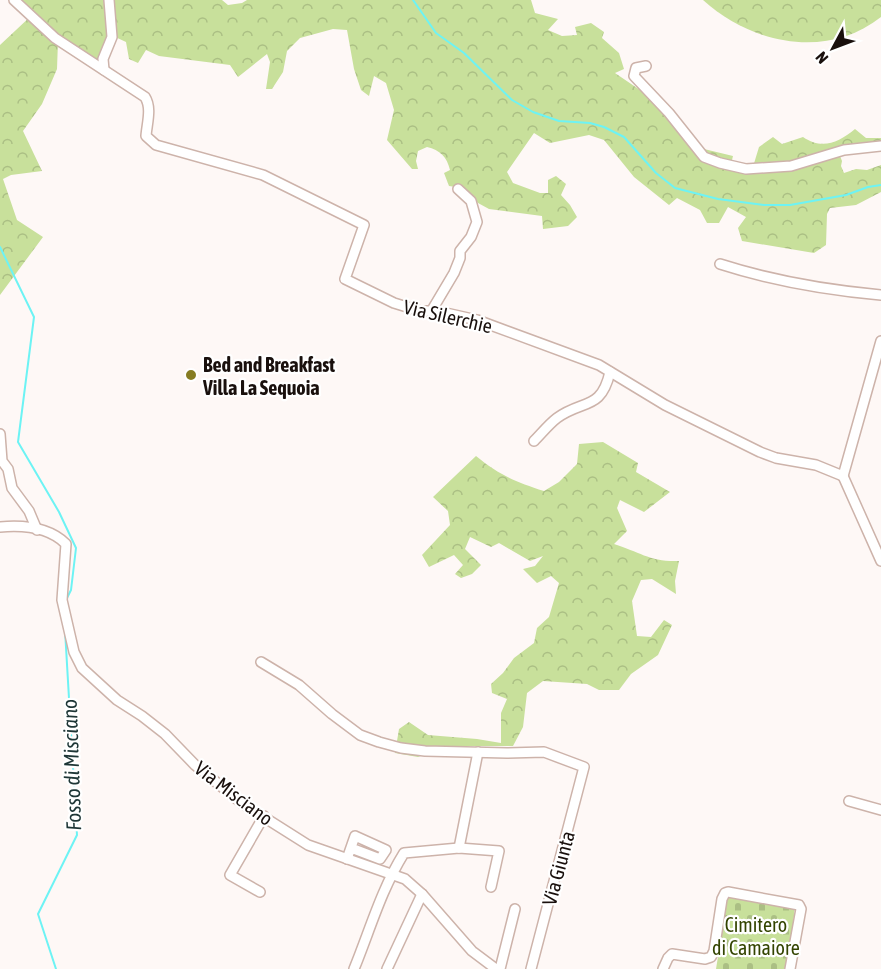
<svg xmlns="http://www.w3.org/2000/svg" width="881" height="969" font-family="'Asap Condensed',sans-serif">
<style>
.forest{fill:url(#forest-crowns)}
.cemetery{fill:url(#cemetery-stones)}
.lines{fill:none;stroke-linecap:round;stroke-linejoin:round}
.stream{stroke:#6df3f4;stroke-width:2}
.street-casing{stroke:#cdb3aa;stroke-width:12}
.street{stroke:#fff;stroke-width:9}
.poi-dot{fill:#867c22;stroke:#fff;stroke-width:2}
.labels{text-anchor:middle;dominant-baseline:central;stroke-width:4.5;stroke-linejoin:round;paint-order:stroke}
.street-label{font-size:20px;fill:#19100d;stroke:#fff}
.poi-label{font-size:20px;font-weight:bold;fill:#19100d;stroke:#fff;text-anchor:start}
.park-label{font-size:20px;fill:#334401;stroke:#fff}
.water-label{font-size:21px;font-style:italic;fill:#1e3636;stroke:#fff}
</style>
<defs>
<pattern id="forest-crowns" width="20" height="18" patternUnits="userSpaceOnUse" patternTransform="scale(1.5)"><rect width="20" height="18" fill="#c8e09b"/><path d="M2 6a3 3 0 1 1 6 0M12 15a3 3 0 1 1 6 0" fill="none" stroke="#abbf84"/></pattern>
<pattern id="cemetery-stones" width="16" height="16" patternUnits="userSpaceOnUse" patternTransform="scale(1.5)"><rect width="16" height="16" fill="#c8e09b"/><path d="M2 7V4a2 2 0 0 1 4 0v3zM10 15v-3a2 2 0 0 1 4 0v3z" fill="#abbf84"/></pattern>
</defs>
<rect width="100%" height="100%" fill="#fef8f6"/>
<g class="forest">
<path d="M16 0H222L228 5 242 3 247 0H531L535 13 558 19 548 30 562 36 577 35 575 27 591 23 604 32 602 38 619 53 624 69 615 73 640 90 690 133 704 149 733 156 730 168 752 170 759 147 773 137 782 144 803 137C822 150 838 143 855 129L866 138H881V148L840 156 842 161 841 166 844 173 856 169 867 170 881 165V192L856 205 830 208 827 214 826 245 814 253 742 241 738 228 746 217 728 207 719 223H707L700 210 677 198 669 205 634 177 604 140 589 135 550 143 534 133 507 172 513 183 540 193H548V180L556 176 566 184 561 195 570 205 577 217 568 226 543 229 542 216 489 209 478 203 463 188 449 186 444 173 450 170C447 157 440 150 427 147L418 151 416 161 418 169H412L387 140 394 110 386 83 374 76 369 96 361 90 354 69 347 30 333 29 300 38 287 51 283 72 272 89H266L270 62 267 54 238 77 230 65 159 56 146 50 138 63 129 59 126 42 111 35 98 62 58 41 57 69 42 104 23 131 42 171 11 175 3 179 17 220 43 237 0 295V45L32 15Z"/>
<path d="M703 0H881V17C827 60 751 44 703 0Z"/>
<path d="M603 442 638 463 636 472 670 492 644 512 620 500 617 508 627 531 614 544C640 552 650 562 679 561L675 581 676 594 652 579 641 580 632 601 637 636 651 637 664 620 672 625 658 655 631 674 619 690H599L587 684 543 681 527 693 523 727 513 746H447L418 757 395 753 399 729 409 722 428 735 477 739 501 743V713L507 699 492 693 491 684 503 673 514 658 534 643 537 628 549 617 559 583 551 576 537 583 523 569 535 566 543 556 530 561 499 543 491 547 470 537 465 549 481 565 472 574 461 578 455 574 463 565 454 555 429 567 422 555 450 525 448 511 433 497 476 456C499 475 516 482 544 491L559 482 577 464 579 444Z"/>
</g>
<path class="cemetery" d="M728 895 795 907 788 969H716Z"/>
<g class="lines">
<g class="stream">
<path d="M413 0 436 33 464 53 512 100 533 112 559 121 590 123 604 127 624 137 656 173 675 188 718 199 764 205H790L846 195 868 187 881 185"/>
<path d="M0 247 34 317 18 442 59 512 76 548 71 590 66 600"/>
<path d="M56 969 38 914 77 835 65 630"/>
</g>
<g class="street-casing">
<g id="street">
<path d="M14 0 55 38 145 97C152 108 147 123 146 136L156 145 263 175 364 225 345 279 394 303 420 311H437L477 320 599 365 665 405 760 452 776 458 816 465 843 476"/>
<path d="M646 66 636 68 634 76 669 113 704 157 720 163 746 169 791 166 844 150 881 146"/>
<path d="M104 70 103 59 112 37 109 0"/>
<path d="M720 264C773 281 826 290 881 295"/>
<path d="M432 310 454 273 460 258V251L471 237 477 222 471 201 458 189"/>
<path d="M0 434 2 461 8 469 12 488 29 511 37 530"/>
<path d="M534 441C541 434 549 424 557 418 583 399 601 411 610 372"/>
<path d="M843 476 881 341"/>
<path d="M843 476 881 561"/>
<path d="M0 527C22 525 49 527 66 544L62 600 74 652 82 668 117 700 142 716 165 734 195 765 243 804 308 845 405 879 422 894 472 951 496 969"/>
<path d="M261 662 299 685 332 714 360 735 379 742 401 748 425 751 507 753 544 752 584 767 531 969"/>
<path d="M849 801 881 810"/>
<path d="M459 848 478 752"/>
<path d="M347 859 355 836 386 850 380 859 351 848"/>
<path d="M260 892 230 875 264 816"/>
<path d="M354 969C370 930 381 890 404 853L459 848 499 851 491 887"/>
<path d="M387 969 422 894"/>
<path d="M500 969 515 909"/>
<path d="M663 969 668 958 672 954 705 959 711 957 714 951 722 899 725 893 728 892 799 905 801 909 790 969"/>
</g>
</g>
<use href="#street" class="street"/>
</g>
<circle class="poi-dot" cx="191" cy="375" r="6"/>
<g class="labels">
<g class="street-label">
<text transform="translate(448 316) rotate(13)">Via Silerchie</text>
<text transform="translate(234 793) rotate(37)">Via Misciano</text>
<text transform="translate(558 868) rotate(-75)">Via Giunta</text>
</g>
<g class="poi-label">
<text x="203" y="364">Bed and Breakfast<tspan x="203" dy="23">Villa La Sequoia</tspan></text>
</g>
<g class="park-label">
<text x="756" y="924">Cimitero<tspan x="756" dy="23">di Camaiore</tspan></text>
</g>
<g class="water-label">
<text transform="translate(71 765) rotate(-92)">Fosso di Misciano</text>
</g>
</g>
<g transform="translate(833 48) rotate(229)" stroke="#ffffff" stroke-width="4.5" paint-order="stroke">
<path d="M0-4.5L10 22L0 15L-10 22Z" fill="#19100d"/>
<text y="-9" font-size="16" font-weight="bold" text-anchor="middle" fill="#19100d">N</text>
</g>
</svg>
